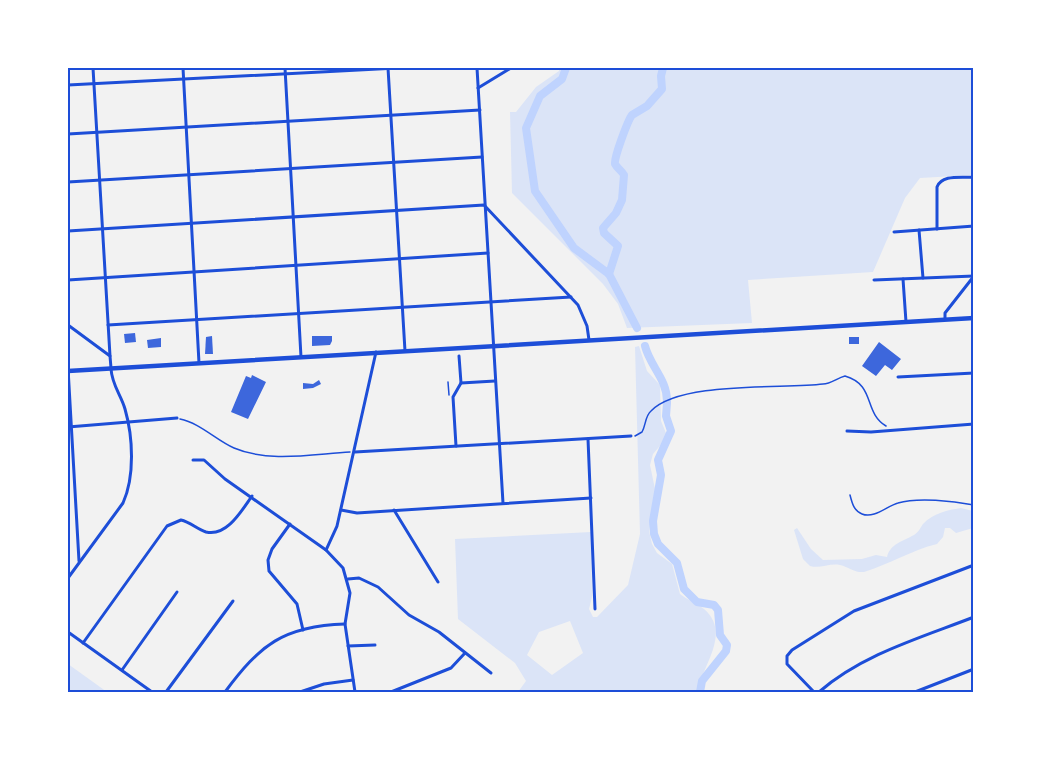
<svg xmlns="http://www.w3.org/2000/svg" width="1041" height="760" font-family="Figtree,sans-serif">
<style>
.green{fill:#dbe4f7;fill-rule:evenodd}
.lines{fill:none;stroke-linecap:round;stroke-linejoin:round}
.river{stroke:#bfd3fe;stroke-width:8}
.building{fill:#3d67dc}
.path{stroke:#1d4ed8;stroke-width:1.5}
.service{stroke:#1d4ed8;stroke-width:1.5}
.minor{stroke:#1d4ed8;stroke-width:3}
.tertiary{stroke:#1d4ed8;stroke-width:3}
.trunk{stroke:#1d4ed8;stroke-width:4.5}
.neatline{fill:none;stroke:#1d4ed8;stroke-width:2}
</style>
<rect width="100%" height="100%" fill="#f2f2f2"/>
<g class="green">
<path d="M559 68H973V175L920 178 905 198 873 272 748 280 752 323 627 328 618 304 603 284 512 193 510 112H516L536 87 559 71Z"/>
<path d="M639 346 647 371 660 385 661 421 666 433 665 440 653 454 650 465 655 489 649 531 652 544 657 553 672 564 680 594C687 600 697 603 704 609 732 633 702 666 697 692H518L526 681 515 663 458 619 455 539 591 532 592 597 589 609 593 617H597L628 585 640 534 635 347ZM570 621 583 653 552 675 527 655 539 632Z"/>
<path d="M961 508 973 511V528L956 533 950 528H945L943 537 937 544C912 550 890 564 864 572 854 573 849 567 840 565 829 563 820 569 810 566L803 559 794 530 797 528 811 549 823 560 862 559 876 555 887 557C890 544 903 541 914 535 919 532 920 528 923 524 933 513 948 510 961 508Z"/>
<path d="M68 664 107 692H68Z"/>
</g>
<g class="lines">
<g class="river">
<path d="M566 68 562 79 540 96 526 128 535 191 574 248 609 274 637 328"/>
<path d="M609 274 618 246 604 233 603 228 616 213 622 200 624 175C622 171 617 168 615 164 613 160 628 120 632 115L647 106 662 89 661 76 663 68"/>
<path d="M645 346C650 366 667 379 667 401"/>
<path d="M667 403 666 416 671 431 658 460 661 475 653 521 654 534 658 544 677 563 684 589 697 602 714 605 718 610 720 635 727 645 726 651 702 681 700 692"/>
</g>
</g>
<g class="building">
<path d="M135 333 136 342 125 343 124 334Z"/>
<path d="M212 336 213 354H205L206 337Z"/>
<path d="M312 336H332V341L330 345 312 346Z"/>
<rect x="849" y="337" width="10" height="7"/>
<path d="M161 338V347L148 348 147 340Z"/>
<path d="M879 342 901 359 892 370 885 365 876 376 862 366Z"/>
<path d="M252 375 266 382 248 419 231 412 246 376 251 378Z"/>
<path d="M319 380 321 384 313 388 303 389V383L313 384Z"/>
</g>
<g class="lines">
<g class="path">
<path d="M448 382 449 395"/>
<path d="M180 419C200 423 216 440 234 448 269 463 313 454 350 452"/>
<path d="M635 436 642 432C646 425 645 416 651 411 680 381 782 389 823 384 831 384 837 378 845 376 876 385 863 412 886 426"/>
</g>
<path class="service" d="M850 495C852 503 854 511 862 514 874 519 887 506 898 503 918 497 953 501 974 505"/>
<g class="minor">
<path d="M93 68 110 356"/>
<path d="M183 68 199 363"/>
<path d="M388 68 405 351"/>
<path d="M477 68 503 503"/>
<path d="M68 85 397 68"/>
<path d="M478 88 511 68"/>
<path d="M68 134 480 110"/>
<path d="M68 182 482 157"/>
<path d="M937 229V187C942 174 961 178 974 177"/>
<path d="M919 230 923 278"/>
<path d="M68 231 484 205 578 305 587 326 589 340"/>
<path d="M894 232 974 226"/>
<path d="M903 279 906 322"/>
<path d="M68 280 488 253"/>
<path d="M874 280 974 276"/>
<path d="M945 319V313L974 276"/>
<path d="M108 325 571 297"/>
<path d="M459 356 461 383 495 381"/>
<path d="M68 368 79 561"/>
<path d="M898 377 974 373"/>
<path d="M68 427 177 418"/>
<path d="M847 431 871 432 974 424"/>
<path d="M588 439 595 609"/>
<path d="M456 446 453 397 461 383"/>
<path d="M355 452 631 436"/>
<path d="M193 460H204L225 479 326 550 343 568 350 593 345 624 355 692"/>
<path d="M341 510 357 513 591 498"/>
<path d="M394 510 438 582"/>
<path d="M290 524 272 549 268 560 269 571 297 604 303 630"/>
<path d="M326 550 337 526 376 352"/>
<path d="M68 578 123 503C135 476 133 437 125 409 121 395 112 385 111 369"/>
<path d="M348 579 359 578 378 587 409 615 439 632 491 673"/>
<path d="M68 632 152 692"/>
<path d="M83 643 167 526 181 520C190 522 197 529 206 532 227 537 242 510 252 496"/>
<path d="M348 646 375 645"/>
<path d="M122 670 177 592"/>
<path d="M166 692 233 601"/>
<path d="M225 692C260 645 283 626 345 624"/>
<path d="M300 692 324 684 353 680"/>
<path d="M391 692 451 668 465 653"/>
<path d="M814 692 787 664V656L792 650 854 611 974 565"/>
<path d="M819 692C863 654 920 638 974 617"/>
<path d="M915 692 974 669"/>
</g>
<g class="tertiary">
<path d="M285 68 301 357"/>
<path d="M68 325 110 356 111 368"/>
</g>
<path class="trunk" d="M68 371 974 318"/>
</g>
<rect width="1041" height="760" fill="none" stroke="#ffffff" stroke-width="138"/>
<rect x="69" y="69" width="903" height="622" class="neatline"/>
</svg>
